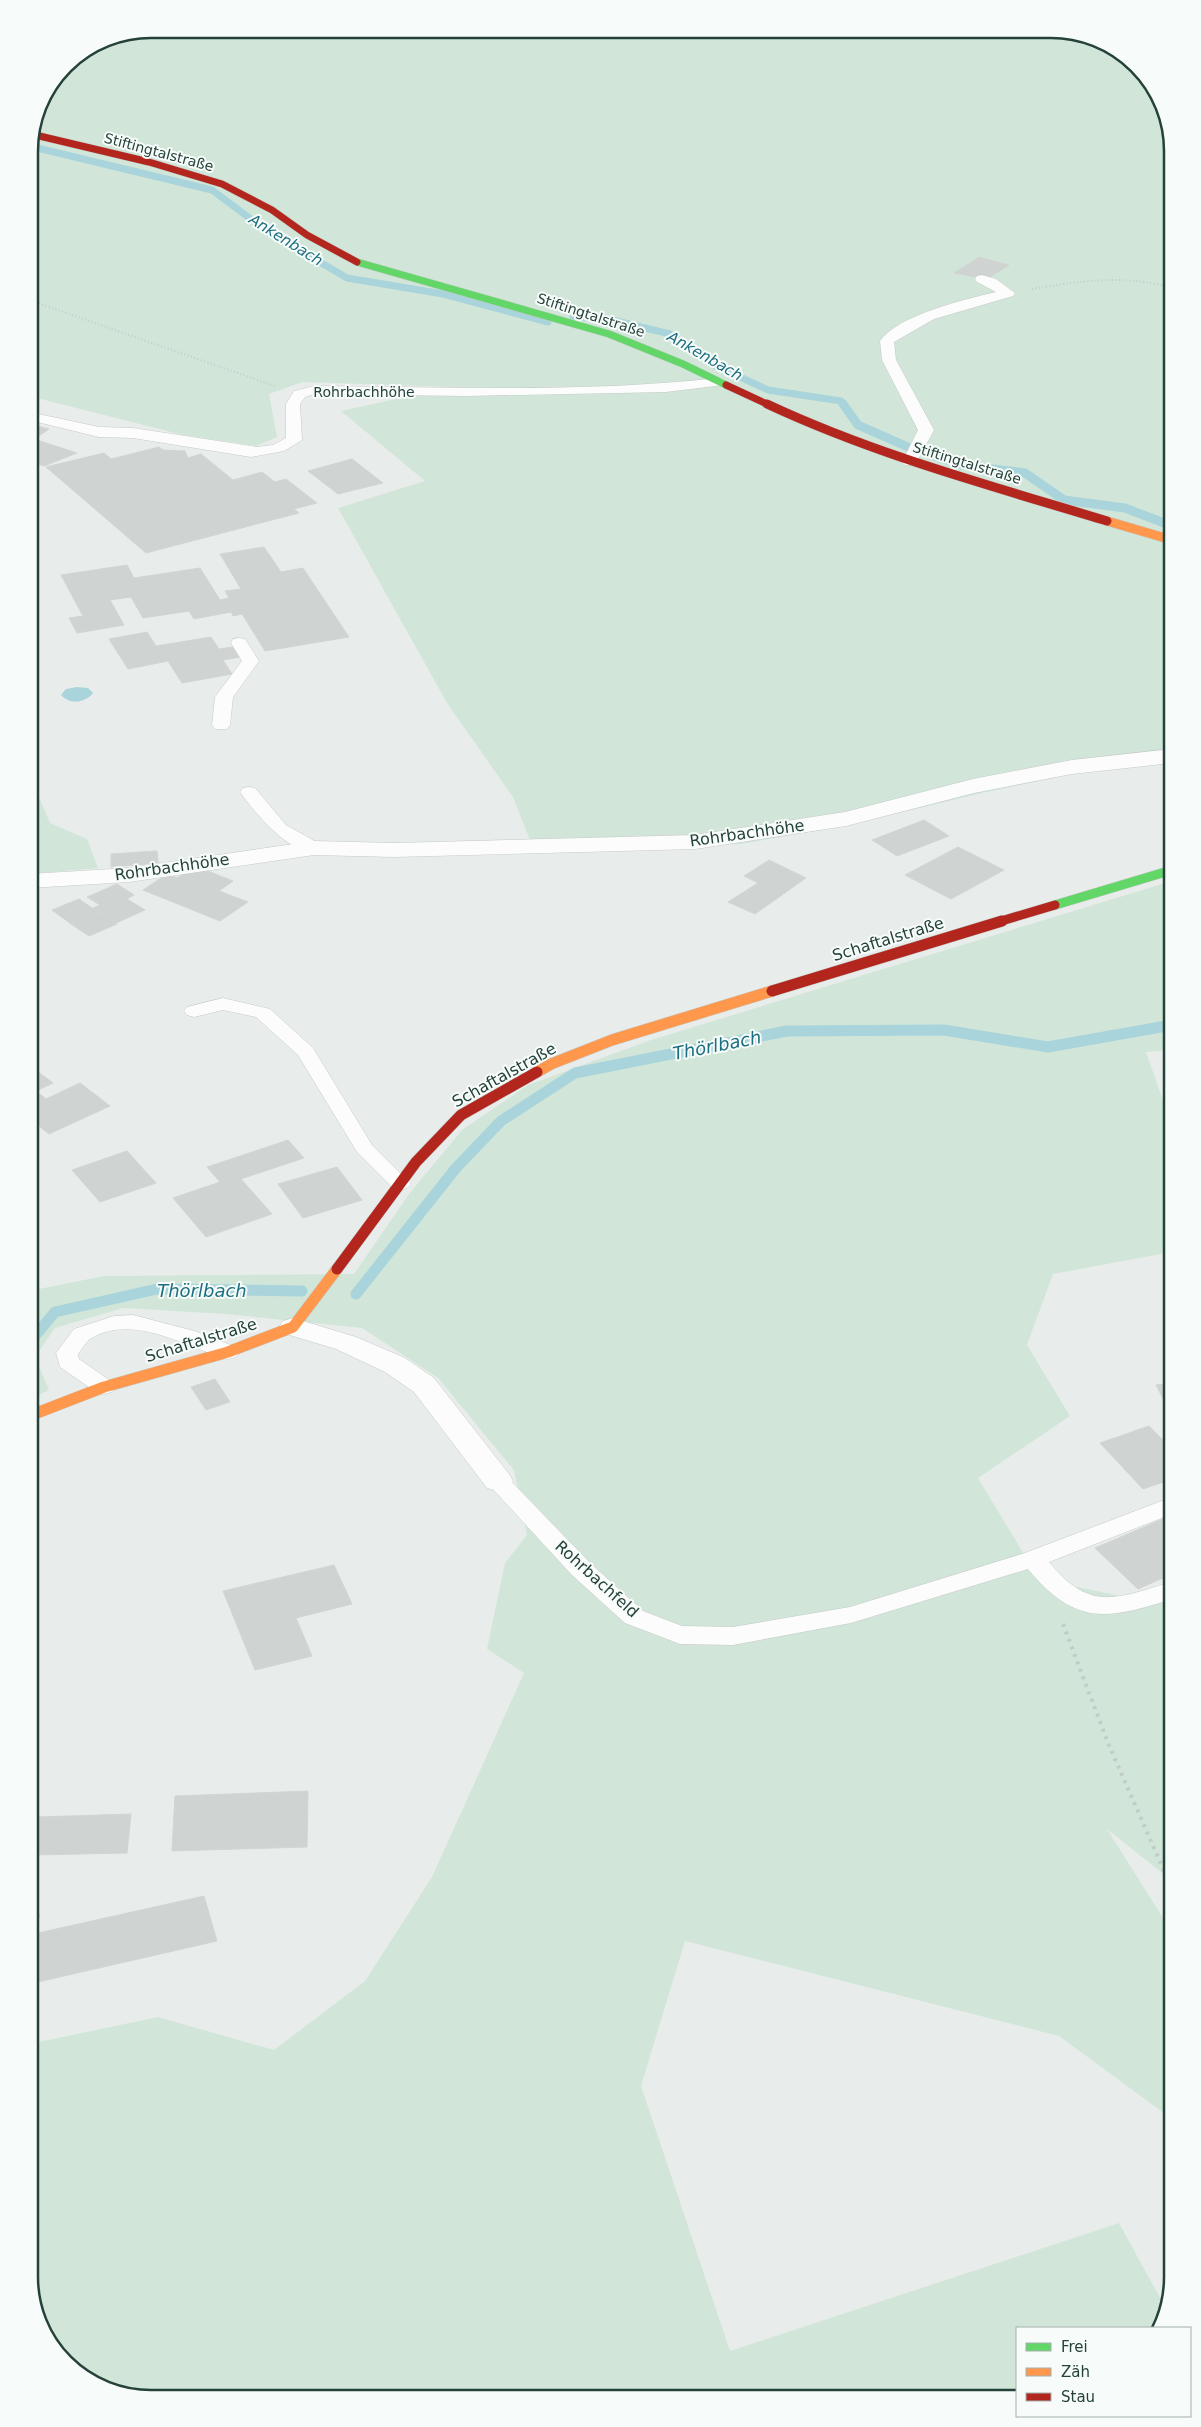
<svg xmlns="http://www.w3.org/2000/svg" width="1201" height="2427" font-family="'DejaVu Sans',sans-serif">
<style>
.green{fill:#d1e6d8}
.water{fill:#a9d4db}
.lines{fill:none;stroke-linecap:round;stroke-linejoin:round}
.stream-far2{stroke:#a9d4db;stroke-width:7}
.stream-far1{stroke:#a9d4db;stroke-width:9}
.stream{stroke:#a9d4db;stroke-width:11}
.building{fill:#cfd4d2;stroke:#d1d6d4}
.lane-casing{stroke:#c5cac8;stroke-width:1}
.street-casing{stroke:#c5cac8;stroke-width:1}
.fast-far1-casing{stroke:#c3cbc8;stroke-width:8}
.fast-casing{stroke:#c3cbc8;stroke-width:10}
.slow-far1-casing{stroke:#c3cbc8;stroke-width:10}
.slow-casing{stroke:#c3cbc8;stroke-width:12}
.jam-far2-casing{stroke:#c3cbc8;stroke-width:8}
.jam-far1-casing{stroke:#c3cbc8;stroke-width:10}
.jam-casing{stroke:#c3cbc8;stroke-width:12}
.path-far1{stroke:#c3ccca;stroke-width:2;stroke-dasharray:1 2.5;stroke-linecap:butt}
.path{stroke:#c3ccca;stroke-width:4;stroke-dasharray:3 5;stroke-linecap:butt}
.lane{fill:#fcfcfc;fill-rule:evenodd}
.street{fill:#fcfcfc;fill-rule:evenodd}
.fast-far1{stroke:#63d668;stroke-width:7}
.fast{stroke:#63d668;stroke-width:9}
.slow-far1{stroke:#ff974d;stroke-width:9}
.slow{stroke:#ff974d;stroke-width:11}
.jam-far2{stroke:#b3261e;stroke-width:7}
.jam-far1{stroke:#b3261e;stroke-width:9}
.jam{stroke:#b3261e;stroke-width:11}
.labels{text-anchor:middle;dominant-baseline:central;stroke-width:4;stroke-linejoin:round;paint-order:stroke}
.far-street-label{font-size:14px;fill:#24423a;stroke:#f7fbf9}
.far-water-label{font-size:15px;font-style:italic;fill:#1c6f80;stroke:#f7fbf9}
.street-label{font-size:16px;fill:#24423a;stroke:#f7fbf9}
.water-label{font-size:18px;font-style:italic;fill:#1c6f80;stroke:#f7fbf9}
.rim{fill:none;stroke:#24423a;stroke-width:2.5}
</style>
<rect width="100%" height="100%" fill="#e8edeb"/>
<g class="green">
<path d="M150 29H1059L1125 54 1163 104 1172 150V763L1077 773 982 793 849 825 741 844 535 853 513 797 447 703 338 508 425 481 341 411 451 387 303 382 269 394 277 437 256 446 183 435 29 396V142L38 103 64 64 104 38Z"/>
<path d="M29 774 50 823 87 839 98 868 29 874Z"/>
<path d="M1172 881V1050L1146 1052 1172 1126V1252L1053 1274 1027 1345 1070 1416 978 1478 1039 1579 1130 1598 1172 1587V1881L1107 1829 1172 1932V2119L1059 2036 685 1941 641 2086 730 2351 1119 2223 1164 2305 1157 2328H1017V2398H142L76 2373 38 2323 29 2277V2044L158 2017 274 2050 365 1981 432 1877 524 1673 487 1649 505 1563 527 1535 514 1470 438 1378 362 1328 226 1314 123 1308 55 1328 35 1357 49 1390 29 1400V1291L104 1276 354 1274 409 1194 462 1130 528 1085 651 1040Z"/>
</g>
<path class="water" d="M77 687 88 688 93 693C85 703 70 705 61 695L66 689Z"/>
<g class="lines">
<g class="stream-far2">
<path d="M29 146 212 190 267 231 347 278 443 294 548 322"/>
<path d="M573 317 604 318 670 334 714 365 768 390 841 401 844 405"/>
</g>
<g class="stream-far1">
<path d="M843 404 858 425 908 447"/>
<path d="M935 456 962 465 1025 473 1064 500 1125 508 1172 526"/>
</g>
<g class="stream">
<path d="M356 1294 456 1168 501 1121 575 1073 787 1031 944 1030 1048 1047 1172 1025"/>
<path d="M29 1343 55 1312 157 1289 302 1291"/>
<path d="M29 1377 31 1387 29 1388"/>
</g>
</g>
<g class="building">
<path d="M979 257 1009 265 987 279 954 273Z"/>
<path d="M29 424 49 429 34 439 77 453 44 466 29 461Z"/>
<path d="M159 447 163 450 185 451 188 458 201 454 233 480 262 472 275 482 286 479 317 503 294 509 299 513 146 553 46 467 104 453 111 459Z"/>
<path d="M352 459 383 483 338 494 308 471Z"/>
<path d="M264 547 281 572 303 568 349 637 265 651 242 614 233 616 231 612 194 619 189 611 143 618 131 597 110 600 124 625 77 633 69 618 83 616 61 575 127 565 134 578 200 568 220 600 229 598 225 591 241 589 220 554Z"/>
<path d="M147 632 156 646 211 637 219 649 233 647 240 657 223 660 232 674 182 683 168 661 128 669 109 639Z"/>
<path d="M924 820 949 836 897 856 872 840Z"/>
<path d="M958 847 1004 870 951 899 905 875Z"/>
<path d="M157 851 158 863 111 867V854Z"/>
<path d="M769 860 806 878 755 914 728 902 758 883 744 876Z"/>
<path d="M195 866 233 881 219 891 248 902 220 921 143 890 167 874 177 878Z"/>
<path d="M117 884 134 895 127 899 145 910 116 923 93 908 100 905 87 897Z"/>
<path d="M79 899 98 912 71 924 52 910Z"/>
<path d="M98 912 117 924 89 936 71 924Z"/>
<path d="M29 1065 53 1083 36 1091 46 1099 80 1083 110 1106 49 1134 29 1118Z"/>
<path d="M288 1140 304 1158 241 1179 272 1214 206 1237 173 1198 220 1182 207 1167Z"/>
<path d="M127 1151 156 1183 100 1202 72 1170Z"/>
<path d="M337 1167 362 1200 303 1218 278 1184Z"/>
<path d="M215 1379 230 1402 206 1410 191 1387Z"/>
<path d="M1172 1383V1416L1156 1385Z"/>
<path d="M1149 1426 1172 1449V1479L1143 1489 1100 1443Z"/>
<path d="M1172 1515V1574L1138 1589 1095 1548Z"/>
<path d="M334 1565 352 1604 296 1618 312 1656 255 1670 223 1591Z"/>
<path d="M308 1791 307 1847 172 1851 175 1796Z"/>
<path d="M131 1814 127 1853 33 1855 38 1817Z"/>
<path d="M29 1879 40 1917 29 1919Z"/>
<path d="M204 1896 217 1941 29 1984V1935Z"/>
</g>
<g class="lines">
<g class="lane-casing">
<g id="lane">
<path d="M982 275 996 279 1015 293 1013 296 934 319 894 342 896 360 934 430 915 465H905L902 462 918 430 882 360 880 341C898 315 966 299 996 292L977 282 975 279 977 276Z"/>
<path d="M718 378 723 379 725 382 723 385 666 392 466 396 314 394 305 397 300 404 302 440 284 451 251 457 133 438 99 437 29 420V412L99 427 133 428 257 447 273 445 286 438V404L294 391 314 386C447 387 586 393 718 378Z"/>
<path d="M239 638 245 639 259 661 233 697 230 725 227 729H215L212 725 215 697 242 661 231 643 233 639Z"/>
<path d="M249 787 255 788 286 825 320 844 323 848 320 852C293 859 254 812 240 792L243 788Z"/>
<path d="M223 998 270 1009 313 1048 372 1145 411 1184 407 1188 400 1190 393 1188 357 1152 298 1055 256 1017 223 1010 194 1017 187 1015 184 1011 187 1007Z"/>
<path d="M133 1315 194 1331 236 1347 239 1352 236 1357 228 1359C187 1348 133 1312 90 1339 86 1342 82 1349 78 1354L79 1359 112 1382 115 1387 112 1392 104 1394 96 1392 60 1367 56 1353 74 1329 114 1316Z"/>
<path d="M498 1473 506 1476 590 1563 643 1611 682 1626 733 1627 850 1607 1025 1553 1172 1497V1514L1049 1562C1091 1613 1116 1598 1172 1582V1599C1107 1620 1075 1626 1028 1569L851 1623 733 1645 680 1644 625 1623 572 1575 490 1486 486 1481 490 1476Z"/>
</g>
</g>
<g class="street-casing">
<g id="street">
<path d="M1172 749V763L1072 774 974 793 846 826 695 849 394 857 314 855 129 882 29 888V874L129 868 314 841 394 843 695 835 845 812 973 779 1072 760Z"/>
<path d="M293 1318 356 1337 405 1358 434 1378 509 1474 513 1481 509 1488 498 1491 487 1488 414 1392 385 1372 336 1349 283 1333 279 1327 283 1321Z"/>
</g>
</g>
<g class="fast-far1-casing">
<path id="fast-far1" d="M357 262 609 334 683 364 726 385"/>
</g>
<g class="fast-casing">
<path id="fast" d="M1055 905 1172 870"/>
</g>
<g class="slow-far1-casing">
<path id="slow-far1" d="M1107 521 1172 540"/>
</g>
<g class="slow-casing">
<g id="slow">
<path d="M537 1072 551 1064 612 1040 772 991"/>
<path d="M29 1416 104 1387 228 1352 293 1327 337 1269"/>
</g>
</g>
<g class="jam-far2-casing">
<g id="jam-far2">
<path d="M31 134 149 162 222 184 272 210 307 235 357 262"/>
<path d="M726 385 769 405"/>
</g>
</g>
<g class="jam-far1-casing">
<g id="jam-far1">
<path d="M767 404C876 455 992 486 1107 521"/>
<path d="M998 922 1055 905"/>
</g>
</g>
<g class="jam-casing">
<g id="jam">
<path d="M772 991 1002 921"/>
<path d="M337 1269 416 1162 461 1115 537 1072"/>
</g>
</g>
<g class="path-far1">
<path d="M1032 289C1079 281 1125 274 1172 288"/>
<path d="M29 300 275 386"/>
</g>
<path class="path" d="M1063 1624 1108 1743 1172 1889"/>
<use href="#lane" class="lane"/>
<use href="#street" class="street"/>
<use href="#fast-far1" class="fast-far1"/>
<use href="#fast" class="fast"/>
<use href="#slow-far1" class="slow-far1"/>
<use href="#slow" class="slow"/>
<use href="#jam-far2" class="jam-far2"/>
<use href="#jam-far1" class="jam-far1"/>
<use href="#jam" class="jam"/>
</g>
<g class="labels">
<g class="far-street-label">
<text transform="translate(159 152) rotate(15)">Stiftingtalstraße</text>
<text transform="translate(591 315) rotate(18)">Stiftingtalstraße</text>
<text x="364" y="392">Rohrbachhöhe</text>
<text transform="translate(967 463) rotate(17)">Stiftingtalstraße</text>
</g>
<g class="far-water-label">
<text transform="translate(286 240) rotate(32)">Ankenbach</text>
<text transform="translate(705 356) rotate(30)">Ankenbach</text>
</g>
<g class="street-label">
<text transform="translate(747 833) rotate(-8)">Rohrbachhöhe</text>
<text transform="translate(172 867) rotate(-8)">Rohrbachhöhe</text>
<text transform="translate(888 939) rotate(-17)">Schaftalstraße</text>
<text transform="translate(504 1075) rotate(-29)">Schaftalstraße</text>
<text transform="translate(201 1340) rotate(-17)">Schaftalstraße</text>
<text transform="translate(597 1579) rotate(42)">Rohrbachfeld</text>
</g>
<g class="water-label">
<text transform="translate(717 1045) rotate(-11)">Thörlbach</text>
<text x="202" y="1290">Thörlbach</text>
</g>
</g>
<path d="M0 0H1201V2427H0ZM151 38H1051A113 113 0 0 1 1164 151V2277A113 113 0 0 1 1051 2390H151A113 113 0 0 1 38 2277V151A113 113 0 0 1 151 38Z" fill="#f7fbf9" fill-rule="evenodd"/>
<path class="rim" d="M151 38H1051A113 113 0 0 1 1164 151V2277A113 113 0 0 1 1051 2390H151A113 113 0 0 1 38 2277V151A113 113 0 0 1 151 38Z"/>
<rect x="1016" y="2327" width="175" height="90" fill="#f7fbf9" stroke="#a3b1ad"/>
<rect x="1026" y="2343" width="25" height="8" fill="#63d668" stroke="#a3b1ad"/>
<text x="1061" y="2352" font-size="15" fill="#24423a">Frei</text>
<rect x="1026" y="2368" width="25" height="8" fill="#ff974d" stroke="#a3b1ad"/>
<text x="1061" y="2377" font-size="15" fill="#24423a">Zäh</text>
<rect x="1026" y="2393" width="25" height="8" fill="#b3261e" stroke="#a3b1ad"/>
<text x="1061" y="2402" font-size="15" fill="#24423a">Stau</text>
</svg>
